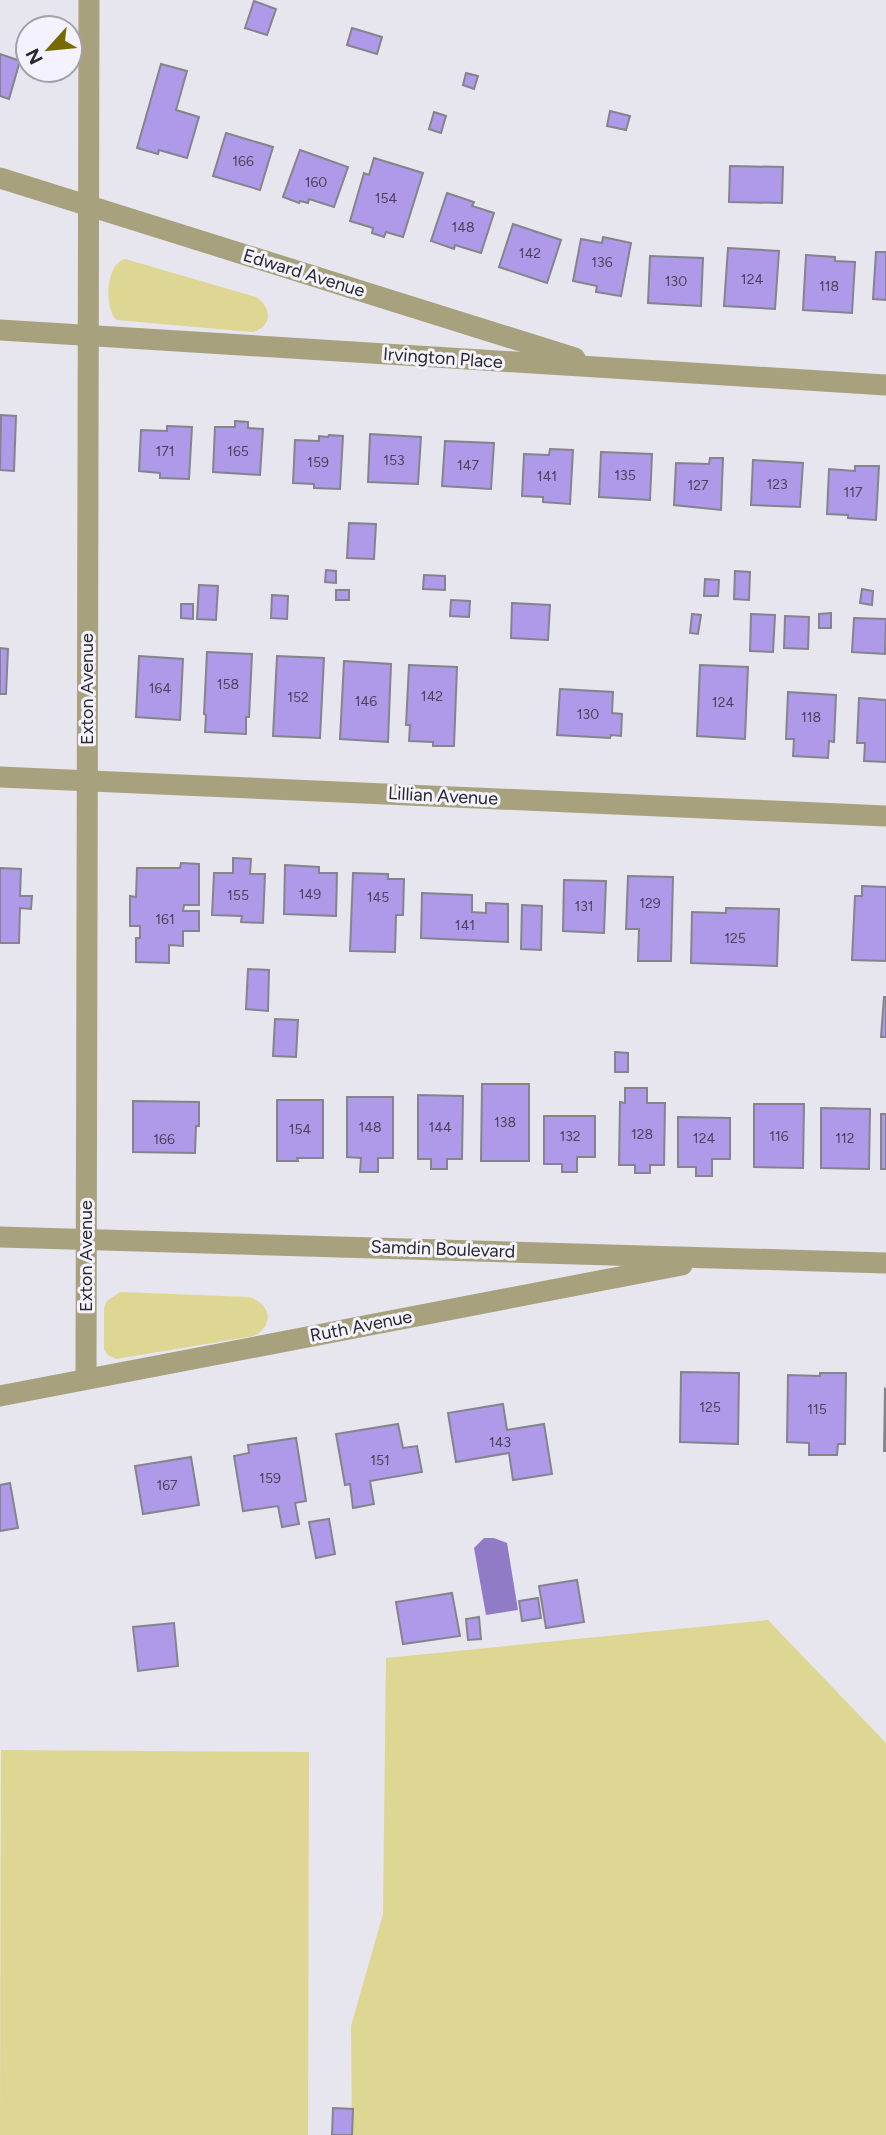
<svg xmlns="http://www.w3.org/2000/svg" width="886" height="2135" font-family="Figtree,sans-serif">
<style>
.green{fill:#ded693}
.water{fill:#907bc7}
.building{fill:#ae9ae8;stroke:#85838c;stroke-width:2}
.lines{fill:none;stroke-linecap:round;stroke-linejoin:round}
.street{stroke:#a7a27d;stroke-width:21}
.labels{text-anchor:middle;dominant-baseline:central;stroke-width:6;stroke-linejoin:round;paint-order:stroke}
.number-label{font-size:14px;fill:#4a445a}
.street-label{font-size:18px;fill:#28272b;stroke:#f4f2fc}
</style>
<rect width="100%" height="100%" fill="#e7e5ee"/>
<g class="green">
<path d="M125 259 256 297C272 307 273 327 252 332L117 320C104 310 105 264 125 259Z"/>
<path d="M120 1292 249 1297C271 1304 275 1325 254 1336L116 1359 108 1355 104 1349V1308L107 1301Z"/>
<path d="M768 1620 886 1743V2135H352L351 2026 383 1914 386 1658Z"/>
<path d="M1 1750 309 1752 308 2135H0Z"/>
</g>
<path class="water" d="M484 1538H494L507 1543 518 1610 486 1615 474 1548Z"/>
<g class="building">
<path d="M254 1 276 9 267 35 245 28Z"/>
<path d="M352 28 382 37 377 54 347 45Z"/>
<path d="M0 54 20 61 9 99 0 96Z"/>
<path d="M161 64 187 71 176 110 199 117 187 158 159 150 158 154 137 148Z"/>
<path d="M466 73 478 76 474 89 463 85Z"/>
<path d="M610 111 630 116 626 130 607 126Z"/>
<path d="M434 112 446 116 441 133 429 129Z"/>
<path d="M226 133 273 147 260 190 213 176Z"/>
<path d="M300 150 348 167 334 207 309 199 308 203 300 201 299 203 283 197Z"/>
<path d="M374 158 423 173 403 237 386 232 384 237 372 233 373 228 350 221 364 173 369 175Z"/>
<path d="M730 166 783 167 782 203 729 202Z"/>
<path d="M447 193 474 202 472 206 494 213 481 253 455 245 454 249 431 241Z"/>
<path d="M513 224 561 240 547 283 499 267Z"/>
<path d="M603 237 631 243 621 296 596 292 597 286 573 281 581 239 602 243Z"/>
<path d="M728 248 779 251 775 309 724 306Z"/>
<path d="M876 252H886V300L873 299Z"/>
<path d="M806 255 835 257V261L855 262 852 313 803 310Z"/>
<path d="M650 256 703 258 701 306 648 303Z"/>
<path d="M1 415 16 416 14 471 0 470Z"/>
<path d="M235 421 248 422V428L263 429 260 475 213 472 215 427H235Z"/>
<path d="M167 426 192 427 189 479 160 478V473L139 471 141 430 167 431Z"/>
<path d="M370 434 421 437 418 484 368 482Z"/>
<path d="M329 435 343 436 340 489 314 488V484L293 483 295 440 319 441V436L328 437Z"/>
<path d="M445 441 494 443 491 489 442 486Z"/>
<path d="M550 449 573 450 570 504 543 502V497L522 496 524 454 549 455Z"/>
<path d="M601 452 652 454 650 500 599 497Z"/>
<path d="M710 458H723L721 510 674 505 676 463 709 464Z"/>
<path d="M753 460 803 463 800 507 751 505Z"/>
<path d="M855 466H879L876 520 848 518V515L827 514 829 469 855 471Z"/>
<path d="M349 523 376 524 374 559 347 558Z"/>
<path d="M326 570 336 571V583L325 582Z"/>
<path d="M735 571 750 572 749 600 734 599Z"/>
<path d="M424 575 445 576V590L423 589Z"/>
<path d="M705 579 719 580 718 596H704Z"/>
<path d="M199 585 218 586 216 620 197 619Z"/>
<path d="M862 589 873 591 872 605 860 603Z"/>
<rect x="336" y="590" width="13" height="10"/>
<path d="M272 595 288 596 287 619 271 618Z"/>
<path d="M451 600 470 601 469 617 450 616Z"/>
<path d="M512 603 550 605 548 640 511 638Z"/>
<path d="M181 604H193V619L181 618Z"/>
<path d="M831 613V628H819V614Z"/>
<path d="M692 614 701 615 698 634 690 633Z"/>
<path d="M751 614 775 615 773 652 750 651Z"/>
<path d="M785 616 809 617 808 649 784 648Z"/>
<path d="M854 618 886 619 885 654 852 652Z"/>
<path d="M0 648 8 649 6 694H0Z"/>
<path d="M207 652 252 654 249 717H246V734L205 732 206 715 204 714Z"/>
<path d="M139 656 183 659 180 720 136 717Z"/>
<path d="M277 656 324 658 320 738 273 736Z"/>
<path d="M344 661 391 664 388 742 340 739Z"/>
<path d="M409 665 457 667 454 746H433V742L409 741 410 725H406Z"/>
<path d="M700 665 748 667 745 739 697 736Z"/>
<path d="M560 689 613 692 612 713 622 714 621 736 611 735 610 738 557 735Z"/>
<path d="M788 692 836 695 834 742 829 741 828 758 793 756 794 739H786Z"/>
<path d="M859 698 886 700V762L864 761 865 743H857Z"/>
<path d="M233 858 251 859 250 874H265L263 923 241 922 242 916 212 915 214 873H233Z"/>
<path d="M181 863 199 864V905H184L183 911H199V931H183V946L169 945V963L136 962V938H140V926H130V896L136 897 137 868H180Z"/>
<path d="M285 865 319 867V873H337L336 916 284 914Z"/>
<path d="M0 868 21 869 20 896H32L31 909 20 908 19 943H0Z"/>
<path d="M353 873 388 874V879H404L403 915H396L395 952 350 951Z"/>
<path d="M628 876 673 877 671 961H638L639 929H626Z"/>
<path d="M564 880 606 881 604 933 563 931Z"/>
<path d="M862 886 886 887V961L852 960 855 896H862Z"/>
<path d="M422 893 472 895V912L486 913V903L508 904V942L421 938Z"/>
<path d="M522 905 542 906 541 950 521 949Z"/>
<path d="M726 908 779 909 777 966 691 963 692 912 726 913Z"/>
<path d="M248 969 269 970 268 1011 246 1009Z"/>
<path d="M884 997H886V1037H881Z"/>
<path d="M275 1019 298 1020 296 1057 273 1056Z"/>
<path d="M615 1052 628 1053V1072H615Z"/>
<path d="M482 1084H529V1161H481Z"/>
<path d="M625 1088H647V1103H665L664 1165H650V1173H635V1165H619L620 1102 625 1103Z"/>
<path d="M418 1095 463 1096 462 1159H447V1169H431V1159H418Z"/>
<path d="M347 1097H393V1158H378V1172H360L361 1158 347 1157Z"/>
<path d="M277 1100H323V1158H297L298 1161H277Z"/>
<path d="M133 1101 199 1102V1126H196L195 1153 133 1152Z"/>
<path d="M754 1104H804L803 1168 754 1167Z"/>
<path d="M821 1108 870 1109 869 1169 821 1168Z"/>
<rect x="881" y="1114" width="5" height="55"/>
<path d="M544 1116H595V1157H577V1172H562V1164H544Z"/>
<path d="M678 1117 730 1118V1159H712V1176H696V1167H678Z"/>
<path d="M681 1372 739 1373 738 1444 680 1442Z"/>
<path d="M820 1373H846L845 1444H838L837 1455H809V1443L787 1442 788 1375 820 1376Z"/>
<path d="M885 1389 886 1390V1451H884Z"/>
<path d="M503 1404 507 1430 544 1424 552 1474 513 1480 509 1453 456 1462 448 1413Z"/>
<path d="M398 1424 403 1448 417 1446 422 1472 370 1481 374 1504 353 1508 350 1484 345 1485 336 1434Z"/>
<path d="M296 1438 306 1501 295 1503 299 1524 282 1527 278 1506 243 1511 234 1456 249 1453 248 1445Z"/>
<path d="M191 1457 199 1505 143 1514 135 1466Z"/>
<path d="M10 1483 18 1528 0 1531V1485Z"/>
<path d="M329 1519 335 1554 316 1558 309 1522Z"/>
<path d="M577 1580 584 1622 546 1628 539 1586Z"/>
<path d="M452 1593 460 1636 403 1644 396 1602Z"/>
<path d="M538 1598 541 1618 522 1621 519 1601Z"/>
<path d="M479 1617 481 1639 468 1640 466 1619Z"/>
<path d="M174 1623 178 1666 138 1671 133 1627Z"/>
<path d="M333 2108 353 2109 352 2135H332Z"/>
</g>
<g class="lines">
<g class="street">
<path d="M0 178 575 358"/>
<path d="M0 330 886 385"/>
<path d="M0 777 886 816"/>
<path d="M0 1237 886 1263"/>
<path d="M86 1378 89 0"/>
<path d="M0 1396 682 1265"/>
</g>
</g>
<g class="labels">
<g class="number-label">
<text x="243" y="161">166</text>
<text x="316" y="182">160</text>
<text x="386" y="198">154</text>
<text x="463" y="227">148</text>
<text x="530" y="253">142</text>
<text x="602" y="262">136</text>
<text x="752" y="279">124</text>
<text x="676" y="281">130</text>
<text x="829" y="286">118</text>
<text x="165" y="451">171</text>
<text x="238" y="451">165</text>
<text x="394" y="460">153</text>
<text x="318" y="462">159</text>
<text x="468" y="465">147</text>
<text x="625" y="475">135</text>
<text x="547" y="476">141</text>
<text x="777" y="484">123</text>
<text x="698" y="485">127</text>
<text x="853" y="492">117</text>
<text x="228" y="684">158</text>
<text x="160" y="688">164</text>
<text x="432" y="696">142</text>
<text x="298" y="697">152</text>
<text x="366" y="701">146</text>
<text x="723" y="702">124</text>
<text x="588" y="714">130</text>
<text x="811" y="717">118</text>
<text x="310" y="894">149</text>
<text x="238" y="895">155</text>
<text x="378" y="897">145</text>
<text x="650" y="903">129</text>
<text x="584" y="906">131</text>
<text x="165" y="919">161</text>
<text x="465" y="925">141</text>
<text x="735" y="938">125</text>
<text x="505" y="1122">138</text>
<text x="370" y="1127">148</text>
<text x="440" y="1127">144</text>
<text x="300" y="1129">154</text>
<text x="642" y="1134">128</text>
<text x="570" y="1136">132</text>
<text x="779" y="1136">116</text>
<text x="704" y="1138">124</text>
<text x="845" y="1138">112</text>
<text x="164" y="1139">166</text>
<text x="710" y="1407">125</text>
<text x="817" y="1409">115</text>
<text x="500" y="1442">143</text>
<text x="380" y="1460">151</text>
<text x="270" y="1478">159</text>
<text x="167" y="1485">167</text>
</g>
<g class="street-label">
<text transform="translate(304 273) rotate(17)">Edward Avenue</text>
<text transform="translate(443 358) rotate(4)">Irvington Place</text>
<text transform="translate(87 689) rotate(-90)">Exton Avenue</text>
<text transform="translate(443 796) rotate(3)">Lillian Avenue</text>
<text transform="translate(443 1249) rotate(2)">Samdin Boulevard</text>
<text transform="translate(86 1256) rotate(-90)">Exton Avenue</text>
<text transform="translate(361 1326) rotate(-11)">Ruth Avenue</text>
</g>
</g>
<g transform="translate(49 49) rotate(243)"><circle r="33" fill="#f4f2fc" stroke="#a2a1a8" stroke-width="2"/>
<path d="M0-5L12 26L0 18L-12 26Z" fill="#766a02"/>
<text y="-10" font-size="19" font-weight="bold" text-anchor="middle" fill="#28272b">N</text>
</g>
</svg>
